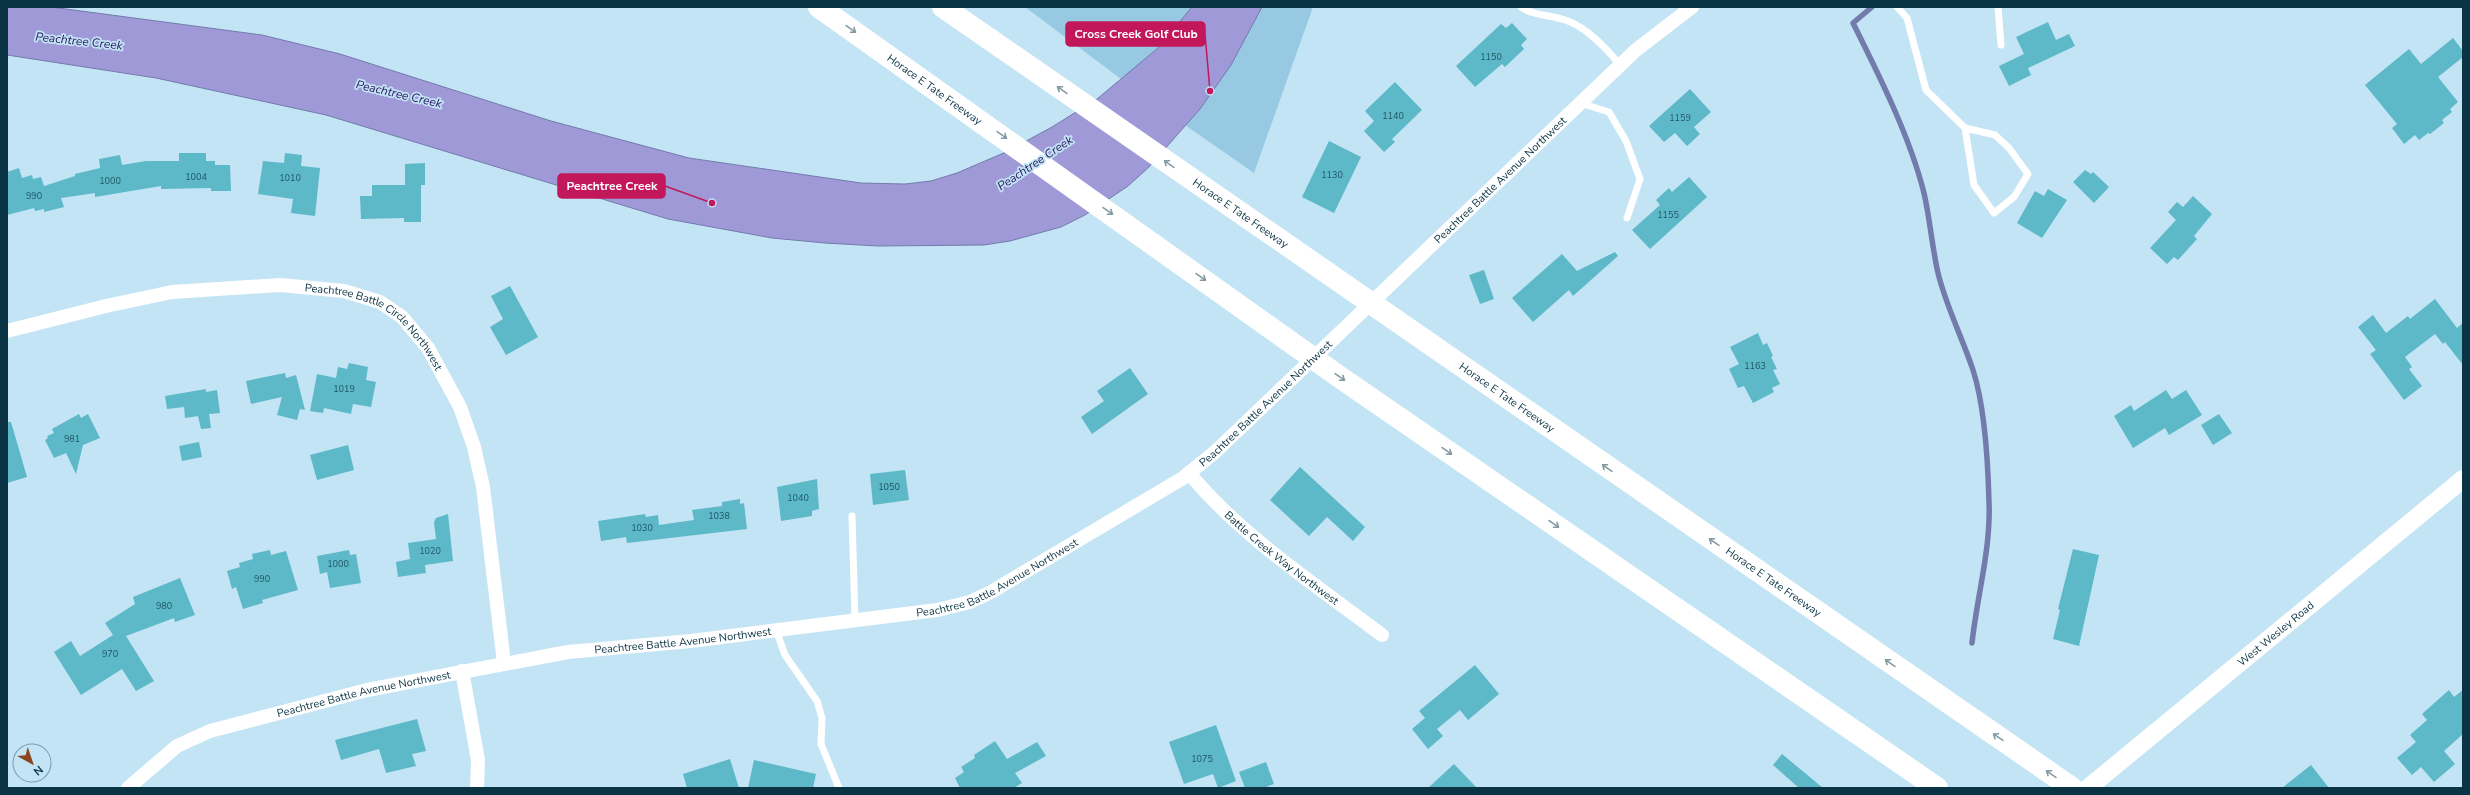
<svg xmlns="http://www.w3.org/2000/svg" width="2470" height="795" font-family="'Nunito Sans',sans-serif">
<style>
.green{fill:#97cae2}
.water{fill:#9f99d7;stroke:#727bab}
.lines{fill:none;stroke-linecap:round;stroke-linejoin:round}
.stream{stroke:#727bab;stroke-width:5.5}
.building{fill:#5db9c7}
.service{stroke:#fff;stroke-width:7}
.minor{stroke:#fff;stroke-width:14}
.tertiary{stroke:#fff;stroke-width:18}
.motorway{stroke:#fff;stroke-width:22}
.oneway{stroke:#849aa2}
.labels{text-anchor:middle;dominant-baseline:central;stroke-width:3.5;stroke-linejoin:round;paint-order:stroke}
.number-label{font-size:9px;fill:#1f5565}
.street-label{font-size:11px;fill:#0a3444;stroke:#c2e4f5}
.water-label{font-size:12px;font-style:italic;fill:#2b1860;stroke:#c2e4f5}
.leader{fill:none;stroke:#c2185b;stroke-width:1.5}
.callout-dot{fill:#c2185b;stroke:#c2e4f5;stroke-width:1.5}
.callout{fill:#c2185b;stroke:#c2185b;stroke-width:1.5}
.callout-label{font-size:12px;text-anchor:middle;font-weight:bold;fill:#fff}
</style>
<rect width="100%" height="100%" fill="#c2e4f5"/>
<path class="green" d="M1025 7H1313L1254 173 1149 100Z"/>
<path class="water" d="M7 7H51L262 35 340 54 551 121 689 158 861 183 905 184 931 181 957 173 1006 152 1052 127 1097 99 1158 48 1192 7H1262L1231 65 1200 109 1148 168 1128 186 1085 215 1061 227 1010 241 984 245 878 246 825 243 772 238 668 219 326 115 156 78 7 55Z"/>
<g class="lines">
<path class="stream" d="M1872 7 1853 23C1879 75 1910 137 1924 193 1930 219 1932 247 1938 273 1946 306 1962 337 1973 370 1985 407 1988 463 1989 502 1991 549 1977 596 1972 643"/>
</g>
<g class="building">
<path d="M2048 22 2056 40 2069 34 2075 46 2028 68 2031 75 2009 86 1999 66 2024 54 2016 37Z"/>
<path d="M1512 23 1527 39 1521 45 1524 49 1505 67 1502 64 1475 87 1456 66 1501 24 1506 28Z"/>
<path d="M2453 38 2463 51V57L2438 77 2458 102 2450 109 2452 112 2442 120 2444 123 2430 134 2428 133 2419 140 2415 135 2404 144 2392 128 2397 124 2365 85 2409 49 2421 64Z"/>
<path d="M1395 82 1422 110 1392 139 1395 142 1384 152 1364 131 1374 121 1365 111Z"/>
<path d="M1690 89 1711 112 1694 127 1700 134 1687 146 1675 133 1664 142 1649 126Z"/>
<path d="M1329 141 1361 157 1334 213 1302 197Z"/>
<path d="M179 153H206V161H215V165H230L231 191H211V188L161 189V186L95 197V193L61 198 64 207 44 212V209L35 211 34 208 7 215V172L19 168 22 178 32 175 33 179 41 177 44 186 75 176V174L100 168 99 159 120 155 122 165 146 161H179Z"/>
<path d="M285 153 302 155 301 166 320 168 315 216 291 213 293 199 258 194 263 161 284 163Z"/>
<path d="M425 163V185H421V222H404V218L361 219 360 196H372V185H405V164Z"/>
<path d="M2085 170 2091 174 2093 172 2109 187 2094 203 2073 182Z"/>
<path d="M1689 177 1707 197 1650 249 1632 230 1660 205 1656 200 1669 188 1672 192Z"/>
<path d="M2048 189 2067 200 2042 238 2017 223 2035 191 2044 196Z"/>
<path d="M2193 196 2212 214 2194 236 2197 239 2178 260 2174 257 2167 264 2150 248 2176 220 2168 212 2177 202 2183 207Z"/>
<path d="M1615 252 1618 256 1573 296 1569 290 1533 322 1512 298 1562 254 1577 271Z"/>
<path d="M1484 270 1494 299 1480 304 1469 275Z"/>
<path d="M510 286 538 337 506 355 490 327 503 319 491 296Z"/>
<path d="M2435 299 2457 328 2463 323V365L2445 342 2443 344 2435 334 2405 357 2412 367 2409 369 2422 386 2404 400 2370 354 2376 350 2358 327 2373 315 2386 333 2408 316 2410 319Z"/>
<path d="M1758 333 1763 345 1767 343 1773 356 1771 357 1777 369 1773 370 1780 384 1772 388 1774 392 1753 403 1744 386 1738 388 1729 369 1739 364 1730 347Z"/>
<path d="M349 363 368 367 366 380 376 382 371 407 353 404 351 414 324 408 323 413 310 411 317 374 336 378 338 367 347 369Z"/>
<path d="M1130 368 1148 394 1092 434 1081 417 1104 401 1097 391Z"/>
<path d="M285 373 286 378 296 375 305 410 300 409 297 420 277 415 282 397 251 404 246 381Z"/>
<path d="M206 389V392L217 390 220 413 209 414 211 428 201 429 198 416 185 418 184 407 167 409 165 396Z"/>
<path d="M2166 390 2172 399 2186 390 2202 415 2169 435 2165 428 2133 448 2114 416 2131 405 2134 411Z"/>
<path d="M79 414 81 418 88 414 100 438 83 445 76 474 66 453 54 458 45 440 48 438 47 436 54 433 52 429Z"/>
<path d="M2219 414 2232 433 2213 445 2201 425Z"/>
<path d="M7 422H11L27 477 7 483Z"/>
<path d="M199 442 202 457 182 461 179 446Z"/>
<path d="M348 445 354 470 317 480 310 455Z"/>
<path d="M1300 467 1365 527 1353 541 1327 517 1309 536 1270 500Z"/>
<path d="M905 470 909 500 873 505 870 474Z"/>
<path d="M817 479 819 509 812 511V516L781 521 777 487Z"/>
<path d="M740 499V504L744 503 747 529 627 543 626 537 601 541 598 521 645 514 646 517 658 515 659 525 694 520 692 510 722 506V502Z"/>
<path d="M448 514 453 561 425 565 426 573 398 577 396 562 410 559 408 543 436 539 434 522 436 518Z"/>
<path d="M2073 549 2099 555 2079 646 2053 639 2060 610 2058 609Z"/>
<path d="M270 550 271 555 286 551 298 590 262 600 263 603 243 609 236 587 232 589 227 571 240 567 239 563 253 559 252 554Z"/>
<path d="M349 550 350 555 356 554 361 583 330 588 327 572 320 574 317 556Z"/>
<path d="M180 578 195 615 175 622 174 618 126 636 154 681 136 691 122 669 81 695 54 652 71 641 80 656 113 635 105 623 135 604 133 597Z"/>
<path d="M1475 665 1499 694 1468 720 1460 710 1437 729 1443 736 1428 749 1412 729 1425 718 1419 711Z"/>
<path d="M2449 690 2454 697 2463 690V734L2444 751 2455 764 2434 782 2421 767 2412 775 2397 758 2416 742 2410 735 2427 720 2422 714Z"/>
<path d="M417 719 426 751 412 754 416 766 386 773 379 749 341 760 335 740Z"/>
<path d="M1216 725 1236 781 1218 788 1213 774 1184 784 1169 742Z"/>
<path d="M995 741 1007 759 1037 742 1046 756 1015 773 1022 783 1014 788H960L955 778 964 772 961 767 975 758 974 755Z"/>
<path d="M1782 754 1823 788H1799L1773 765Z"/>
<path d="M730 759 739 788H687L683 774Z"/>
<path d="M754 760 816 774 813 788H748Z"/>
<path d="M1266 762 1274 784 1264 788H1245L1239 772Z"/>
<path d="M1454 764 1477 788H1428Z"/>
<path d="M2311 765 2329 788H2282Z"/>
</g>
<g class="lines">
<g class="service">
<path d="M1521 7C1530 15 1551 15 1565 20 1587 27 1606 48 1620 65"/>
<path d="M1897 7 1907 18 1926 90 1965 128 1974 185 1994 213 2014 197 2028 174 2009 148 1995 135 1965 128"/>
<path d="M1998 7 2001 45"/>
<path d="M1580 103 1609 112 1626 141 1640 179 1627 218"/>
<path d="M852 516 855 620"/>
<path d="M776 630 785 655 817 701 822 718 821 744 839 788"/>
</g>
<g class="minor">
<path id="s1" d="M7 331 106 306 172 292 280 285 344 291 380 302 402 317 428 348 460 407 474 447 483 487 504 663"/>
<path id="s2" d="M1189 473C1242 537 1316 585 1382 635"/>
<path d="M462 671 478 760 477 788"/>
<path id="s3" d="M128 788 177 746 210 731 367 690 568 652 691 641 937 610 970 602 991 592 1183 478 1215 452 1636 50 1692 7"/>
</g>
<path class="tertiary" id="s4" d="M2088 788 2463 479"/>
<g class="motorway">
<path id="s5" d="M819 7 1341 378 1937 788"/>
<path id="s6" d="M943 7 2072 788"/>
</g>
</g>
<defs><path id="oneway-shaft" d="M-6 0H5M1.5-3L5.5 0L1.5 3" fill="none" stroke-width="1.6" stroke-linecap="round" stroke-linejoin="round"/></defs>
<g class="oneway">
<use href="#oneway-shaft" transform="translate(851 29) rotate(35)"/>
<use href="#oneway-shaft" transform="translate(1062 90) rotate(-145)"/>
<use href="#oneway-shaft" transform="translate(1002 135) rotate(35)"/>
<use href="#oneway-shaft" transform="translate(1169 164) rotate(-145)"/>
<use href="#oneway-shaft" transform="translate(1108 211) rotate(35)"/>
<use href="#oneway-shaft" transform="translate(1201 277) rotate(35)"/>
<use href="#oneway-shaft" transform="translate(1340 377) rotate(35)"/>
<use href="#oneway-shaft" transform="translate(1447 451) rotate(35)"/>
<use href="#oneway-shaft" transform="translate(1607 468) rotate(-145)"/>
<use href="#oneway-shaft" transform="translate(1554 524) rotate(35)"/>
<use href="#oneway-shaft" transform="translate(1714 542) rotate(-145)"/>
<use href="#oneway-shaft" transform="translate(1890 663) rotate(-145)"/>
<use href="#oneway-shaft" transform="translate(1998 737) rotate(-146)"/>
<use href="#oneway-shaft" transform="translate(2051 774) rotate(-145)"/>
</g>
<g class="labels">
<g class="number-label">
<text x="1491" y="57">1150</text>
<text x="1393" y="116">1140</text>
<text x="1680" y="118">1159</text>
<text x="1332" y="175">1130</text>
<text x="196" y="177">1004</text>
<text x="290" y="178">1010</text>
<text x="110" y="181">1000</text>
<text x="34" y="196">990</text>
<text x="1668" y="215">1155</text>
<text x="1755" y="366">1163</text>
<text x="344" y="389">1019</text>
<text x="72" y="439">981</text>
<text x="889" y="487">1050</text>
<text x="798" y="498">1040</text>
<text x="719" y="516">1038</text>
<text x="642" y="528">1030</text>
<text x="430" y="551">1020</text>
<text x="338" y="564">1000</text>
<text x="262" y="579">990</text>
<text x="164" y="606">980</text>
<text x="110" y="654">970</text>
<text x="1202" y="759">1075</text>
</g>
<g class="street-label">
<text stroke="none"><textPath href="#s5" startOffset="142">Horace E Tate Freeway</textPath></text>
<text stroke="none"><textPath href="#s3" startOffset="1555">Peachtree Battle Avenue Northwest</textPath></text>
<text stroke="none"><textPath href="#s6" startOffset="362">Horace E Tate Freeway</textPath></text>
<text stroke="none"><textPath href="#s1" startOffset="387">Peachtree Battle Circle Northwest</textPath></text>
<text stroke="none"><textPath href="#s6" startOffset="686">Horace E Tate Freeway</textPath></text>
<text stroke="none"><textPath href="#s3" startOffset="1231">Peachtree Battle Avenue Northwest</textPath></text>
<text stroke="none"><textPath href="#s2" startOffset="126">Battle Creek Way Northwest</textPath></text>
<text stroke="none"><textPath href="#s3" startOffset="907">Peachtree Battle Avenue Northwest</textPath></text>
<text stroke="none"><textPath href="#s6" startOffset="1010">Horace E Tate Freeway</textPath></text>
<text stroke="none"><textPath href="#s4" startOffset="243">West Wesley Road</textPath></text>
<text stroke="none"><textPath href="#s3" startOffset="583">Peachtree Battle Avenue Northwest</textPath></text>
<text stroke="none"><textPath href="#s3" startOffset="259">Peachtree Battle Avenue Northwest</textPath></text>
</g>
<g class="water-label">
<text transform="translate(79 41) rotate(6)">Peachtree Creek</text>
<text transform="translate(399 94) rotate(13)">Peachtree Creek</text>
<text transform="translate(1035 163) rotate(-34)">Peachtree Creek</text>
</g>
</g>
<path class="leader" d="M1210 91L1205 34M712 203L665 186"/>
<g class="callout-dot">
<circle cx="1210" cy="91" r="4"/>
<circle cx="712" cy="203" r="4"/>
</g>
<g class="callout">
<rect x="1066" y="22" width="139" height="24" rx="4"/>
<rect x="558" y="174" width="107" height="24" rx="4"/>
</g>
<g class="callout-label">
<text x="1136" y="38">Cross Creek Golf Club</text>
<text x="612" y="190">Peachtree Creek</text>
</g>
<rect width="2470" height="795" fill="none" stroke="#0a3444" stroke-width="16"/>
<g transform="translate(32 763) rotate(140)"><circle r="19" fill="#c2e4f5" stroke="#789eae"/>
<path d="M0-3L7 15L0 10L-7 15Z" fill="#8b461d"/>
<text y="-6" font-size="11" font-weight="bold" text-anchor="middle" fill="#0a3444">N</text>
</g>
</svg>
